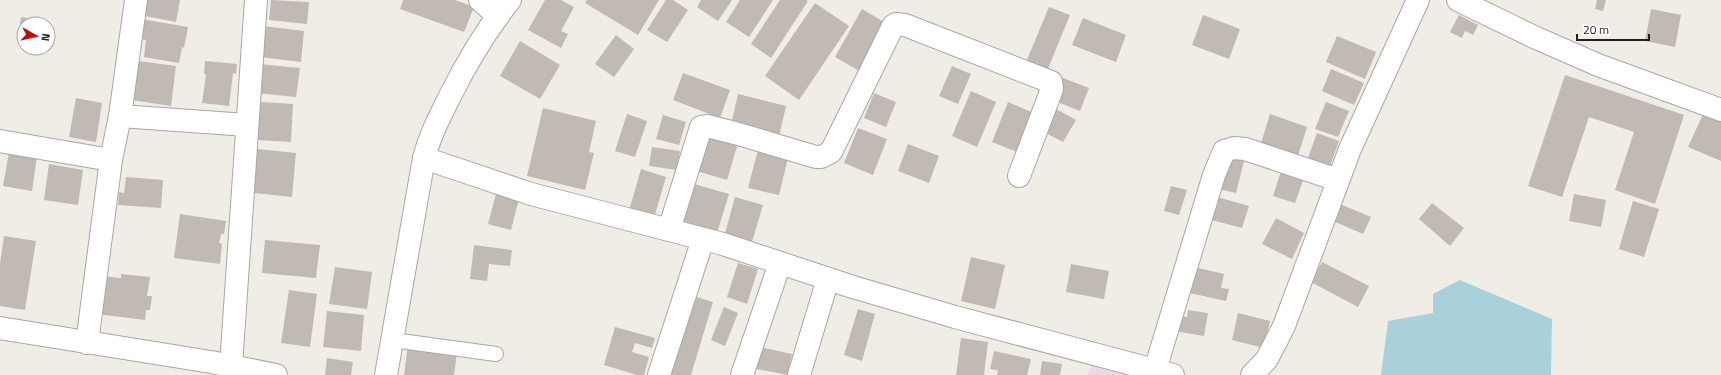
<svg xmlns="http://www.w3.org/2000/svg" width="1721" height="375" font-family="'Titillium Web',sans-serif">
<style>
.industrial{fill:#e9d8e6}
.water{fill:#a8d1dc}
.building{fill:#c1b9b3}
.lines{fill:none;stroke-linecap:round;stroke-linejoin:round}
.service-casing{stroke:#a7a7a7;stroke-width:16}
.minor-casing{stroke:#a7a7a7;stroke-width:24}
.tertiary-casing{stroke:#a7a7a7;stroke-width:24}
.service{stroke:#fff;stroke-width:14}
.minor{stroke:#fff;stroke-width:22}
.tertiary{stroke:#fff;stroke-width:22}
</style>
<rect width="100%" height="100%" fill="#f0ede6"/>
<path class="industrial" d="M1092 366 1123 375H1087Z"/>
<path class="water" d="M1460 280 1552 319 1551 375H1381L1388 321 1433 313V294Z"/>
<g class="building">
<path d="M143 0H180L176 22 140 15Z"/>
<path d="M271 0 309 2 307 24 269 20Z"/>
<path d="M403 0H455L474 7 464 32 400 9Z"/>
<path d="M545 0H561L574 7 561 31 568 34 561 48 528 30Z"/>
<path d="M587 0H659L638 35 585 3Z"/>
<path d="M666 0H673L688 10 667 42 647 30Z"/>
<path d="M701 0H732L718 21 697 7Z"/>
<path d="M740 0H773L749 37 726 22Z"/>
<path d="M780 0H806L808 1 771 58 751 44Z"/>
<path d="M1597 0H1606L1603 11 1595 9Z"/>
<path d="M815 3 849 26 799 100 765 76Z"/>
<path d="M1049 7 1070 15 1047 71 1026 62Z"/>
<path d="M862 9 889 25 863 73 835 57Z"/>
<path d="M1651 9 1681 15 1675 47 1645 41Z"/>
<path d="M1203 15 1240 29 1229 59 1192 45Z"/>
<path d="M1459 15 1478 25 1473 35 1465 31 1462 38 1450 32Z"/>
<path d="M21 17 41 20V24H24V33H19Z"/>
<path d="M1083 18 1126 35 1116 62 1072 45Z"/>
<path d="M141 19 188 27 184 48 182 47 179 63 144 57 146 40 138 39Z"/>
<path d="M263 26 304 31 301 62 260 57Z"/>
<path d="M616 35 634 49 614 77 595 64Z"/>
<path d="M1337 36 1376 52 1365 79 1326 62Z"/>
<path d="M520 41 560 65 540 99 500 76Z"/>
<path d="M138 61 176 66 171 106 132 100Z"/>
<path d="M205 61 237 64 236 74 233 73 229 106 202 103 206 74H204Z"/>
<path d="M259 64 300 68 296 97 256 93Z"/>
<path d="M952 66 971 74 958 104 939 96Z"/>
<path d="M1331 69 1364 83 1354 105 1322 91Z"/>
<path d="M683 73 730 90 720 118 673 100Z"/>
<path d="M1565 75 1684 115 1655 204 1615 190 1634 132 1589 117 1562 197 1528 186Z"/>
<path d="M1058 76 1089 88 1080 111 1050 99Z"/>
<path d="M971 91 996 102 977 147 952 136Z"/>
<path d="M874 93 896 102 886 127 864 118Z"/>
<path d="M738 94 786 106 779 136 731 125Z"/>
<path d="M76 98 102 103 96 142 69 137Z"/>
<path d="M260 102 293 104 291 142 257 140Z"/>
<path d="M1008 102 1034 113 1017 152 992 142Z"/>
<path d="M1326 102 1349 111 1338 137 1315 129Z"/>
<path d="M1051 106 1076 120 1063 142 1038 129Z"/>
<path d="M543 108 596 121 589 152 594 153 585 190 527 176Z"/>
<path d="M1705 110 1721 118V161L1688 147Z"/>
<path d="M627 114 647 121 635 157 615 151Z"/>
<path d="M1270 114 1307 127 1296 162 1259 150Z"/>
<path d="M663 115 686 122 679 145 656 139Z"/>
<path d="M858 128 887 139 873 175 844 163Z"/>
<path d="M1317 133 1339 141 1327 174 1305 166Z"/>
<path d="M704 134 738 143 727 180 693 170Z"/>
<path d="M908 144 939 156 929 183 898 171Z"/>
<path d="M652 147 680 151 677 170 649 166Z"/>
<path d="M257 149 296 153 292 197 253 193Z"/>
<path d="M758 150 788 158 779 195 748 188Z"/>
<path d="M9 152 37 156 32 191 3 186Z"/>
<path d="M1222 155 1244 161 1236 193 1215 188Z"/>
<path d="M49 164 83 170 78 205 44 200Z"/>
<path d="M1282 168 1305 175 1295 203 1273 196Z"/>
<path d="M641 169 666 177 654 218 629 211Z"/>
<path d="M126 177 163 180 161 208 118 205 119 192 124 193Z"/>
<path d="M694 184 729 194 717 233 682 223Z"/>
<path d="M1171 186 1187 190 1179 215 1164 211Z"/>
<path d="M497 190 520 195 511 230 488 224Z"/>
<path d="M1574 194 1606 200 1601 227 1569 221Z"/>
<path d="M1210 195 1249 206 1242 228 1204 218Z"/>
<path d="M735 197 763 205 751 245 724 237Z"/>
<path d="M1633 201 1659 209 1644 257 1619 249Z"/>
<path d="M1432 203 1464 228 1450 246 1419 219Z"/>
<path d="M1340 204 1371 217 1363 234 1333 221Z"/>
<path d="M180 214 226 221 224 234H221L219 243 222 244 220 264 174 258Z"/>
<path d="M1276 218 1304 233 1292 259 1262 244Z"/>
<path d="M4 236 36 241 25 310 0 306V264Z"/>
<path d="M265 240 320 245 316 278 262 273Z"/>
<path d="M474 245 512 250 510 266 489 264 487 281 470 279Z"/>
<path d="M971 257 1005 265 995 309 961 301Z"/>
<path d="M1322 262 1369 286 1358 307 1311 282Z"/>
<path d="M738 263 758 269 747 304 727 297Z"/>
<path d="M1071 264 1109 271 1104 299 1066 292Z"/>
<path d="M1190 266 1224 274 1221 288 1229 289 1226 301 1185 292Z"/>
<path d="M335 267 372 272 367 309 329 304Z"/>
<path d="M121 274 150 277 147 296H152L150 310H146L145 320 97 314 102 276 121 278Z"/>
<path d="M289 290 317 294 310 347 281 343Z"/>
<path d="M690 295 713 302 691 375H665Z"/>
<path d="M724 307 738 313 725 346 711 340Z"/>
<path d="M858 309 875 314 862 361 844 355Z"/>
<path d="M1188 310 1208 313 1204 336 1174 331 1176 315 1187 317Z"/>
<path d="M327 311 364 315 361 351 323 347Z"/>
<path d="M1238 313 1270 321 1264 348 1232 340Z"/>
<path d="M615 327 655 338 652 348 635 343 632 352 649 357 644 375H637L604 365Z"/>
<path d="M961 338 988 342 984 375H956Z"/>
<path d="M408 345 457 353 454 375H404Z"/>
<path d="M755 346 792 354 788 375 751 368Z"/>
<path d="M994 351 1031 359 1027 375H997L998 370 990 369Z"/>
<path d="M327 358 353 362 351 375H325Z"/>
<path d="M1042 361 1062 364 1060 375H1040Z"/>
</g>
<g class="lines">
<g class="service-casing">
<path id="service" d="M393 340 496 354"/>
</g>
<g class="minor-casing">
<g id="minor">
<path d="M480 0 498 16"/>
<path d="M1458 0 1534 37 1598 65 1721 110"/>
<path d="M120 116 247 125"/>
<path d="M0 141 111 160"/>
<path d="M424 158 531 194 723 244 853 287 955 317 1173 375"/>
<path d="M669 230 701 127 707 126 735 133 816 157H821L831 152 893 26 896 24 905 25 1051 82 1052 89 1019 176"/>
<path d="M0 328 211 362 276 375"/>
<path d="M87 343 111 160 120 116 136 0"/>
<path d="M231 366 256 0"/>
<path d="M1155 370 1214 175 1224 151 1234 148 1245 149 1338 180"/>
<path d="M659 375 703 239"/>
<path d="M742 375 780 263"/>
<path d="M799 375 828 279"/>
<path d="M1252 375 1267 359 1284 326 1350 149 1418 0"/>
</g>
</g>
<g class="tertiary-casing">
<path id="tertiary" d="M386 375 424 158C430 135 439 118 450 96 467 62 486 30 510 0"/>
</g>
<use href="#service" class="service"/>
<use href="#minor" class="minor"/>
<use href="#tertiary" class="tertiary"/>
</g>
<g transform="translate(36 36) rotate(98)"><circle r="19" fill="#ffffff" stroke="#a6a6a6"/>
<path d="M0-3L7 15L0 10L-7 15Z" fill="#cb0506"/>
<text y="-6" font-size="11" font-weight="bold" text-anchor="middle" fill="#202020">N</text>
</g>
<path d="M1577 34v6h72v-6" fill="none" stroke="#202020" stroke-width="2"/>
<text x="1583" y="34" font-size="12" fill="#202020" stroke="#ffffff" stroke-width="3" paint-order="stroke">20 m</text>
</svg>
